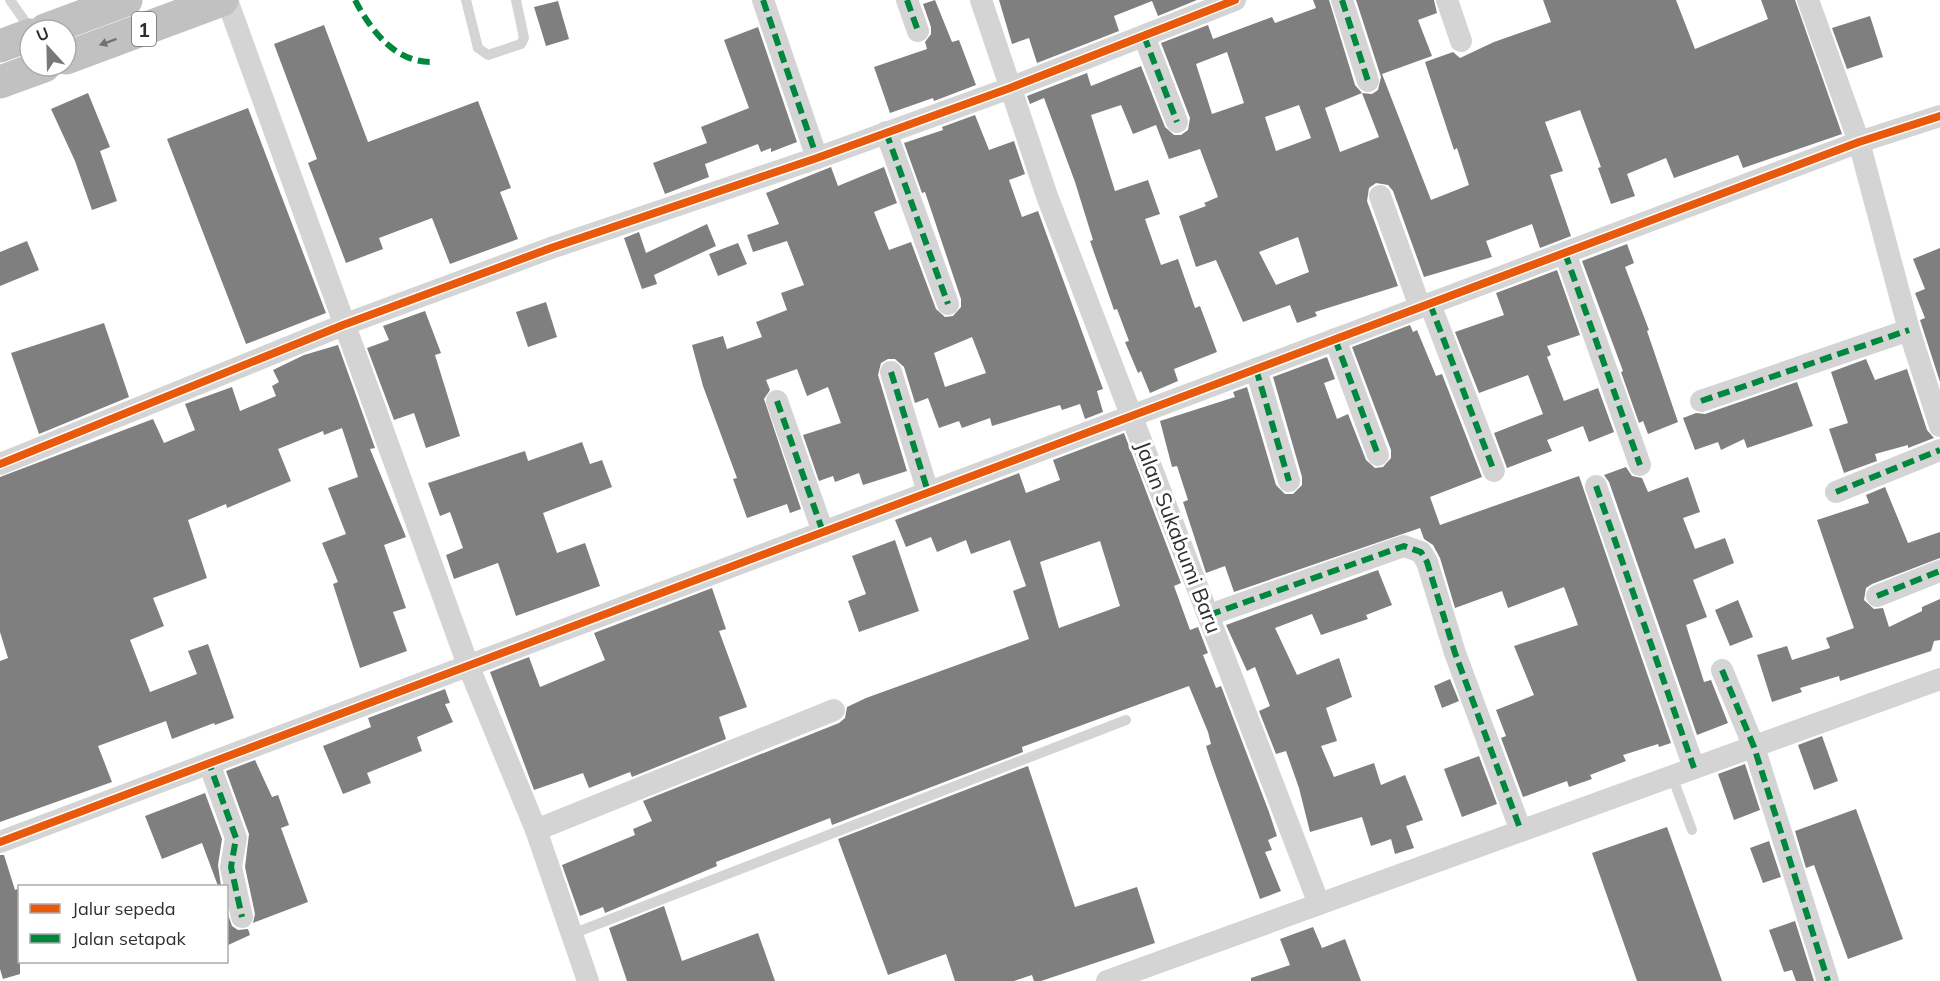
<svg xmlns="http://www.w3.org/2000/svg" width="1940" height="981" font-family="Mulish,sans-serif">
<style>
.building{fill:#7f7f7f;fill-rule:evenodd}
.lines{fill:none;stroke-linecap:round;stroke-linejoin:round}
.lane{stroke:#d4d4d4;stroke-width:10}
.street{stroke:#d4d4d4;stroke-width:22}
.highway{stroke:#c1c1c1;stroke-width:33}
.quiet{stroke:#00873e;stroke-width:6;stroke-dasharray:12 6;stroke-linecap:butt}
.cycleway-casing{stroke:#fff;stroke-width:11}
.cycleway{stroke:#e8590c;stroke-width:8}
.oneway{fill:#717171}
.labels{text-anchor:middle;dominant-baseline:central;stroke-width:6;stroke-linejoin:round;paint-order:stroke}
.shield{fill:#fff;stroke:#6d6d6d;stroke-width:1.5}
.shield-label{font-size:20px;font-weight:bold;fill:#2f2f2f}
.street-label{font-size:21px;fill:#2f2f2f;stroke:#fff}
</style>
<rect width="100%" height="100%" fill="#fff"/>
<g class="building">
<path d="M935 0 952 42 959 40 976 85 934 101 933 98 890 113 874 67 927 49 925 42 931 34V27L923 4Z"/>
<path d="M999 0H1197L1158 16 1152 1 1114 16 1119 31 1037 63 1029 38 1012 44Z"/>
<path d="M1313 0H1329L1355 85 1362 93 1325 108 1340 152 1379 137 1362 93 1372 94 1378 90 1381 77 1356 0H1434L1437 13 1418 20 1432 56 1382 74 1431 200 1469 185 1457 148 1454 150 1425 62 1453 52 1460 58 1494 42 1551 22 1543 0H1676L1695 49 1768 19 1761 0H1795L1842 134 1743 168 1738 155 1674 178 1666 158 1627 174 1635 196 1611 204 1598 168 1601 167 1580 110 1545 122 1563 171 1550 175 1571 236 1540 248 1532 224 1486 241 1492 257 1424 277 1393 191 1388 185 1376 183 1369 188 1367 201 1398 286 1315 312 1317 316 1297 323 1290 305 1243 322 1216 260 1196 267 1179 216 1206 206 1204 203 1218 197 1200 149 1169 159 1156 125 1133 134 1121 105 1091 115 1115 191 1148 180 1160 214 1145 219 1161 265 1178 259 1195 308 1200 306 1217 352 1174 369 1178 381 1150 393 1141 371 1138 373 1125 342 1129 341 1117 309 1114 310 1090 241 1093 240 1075 182 1044 98 1030 104 1027 96 1087 73 1091 86 1141 66 1165 127 1174 135H1181L1188 130 1190 118 1161 43 1208 25 1213 39 1272 17 1275 23 1316 8ZM1227 52 1244 103 1212 114 1196 64ZM1299 105 1311 138 1276 151 1265 117ZM1298 237 1309 272 1276 285 1259 252Z"/>
<path d="M558 1 569 39 546 46 534 7Z"/>
<path d="M1870 16 1883 57 1847 69 1832 28Z"/>
<path d="M324 25 368 142 478 101 511 188 500 192 518 239 450 264 432 218 379 238 383 249 346 263 308 163 317 159 274 44Z"/>
<path d="M758 27 797 142 771 152V148L761 152 758 144 705 164 709 177 665 194 653 163 707 143 701 127 749 108 724 40Z"/>
<path d="M88 93 110 147 100 151 117 201 92 210 75 161 51 109Z"/>
<path d="M248 108 326 313 246 344 167 139Z"/>
<path d="M975 115 989 150 1014 141 1025 174 1009 180 1022 217 1038 211 1103 389 1097 391 1103 412 1085 419 1080 404 1062 410 1060 405 992 426 990 418 962 428 959 421 939 428 928 398 915 403 904 367 895 359H888L881 363 878 375 907 471 863 485 859 473 835 482 833 476 819 481 803 435 841 423 828 387 807 396 797 369 766 380 770 390 764 399 801 509 790 513 787 504 747 518 733 479 737 478 703 386 692 345 723 336 727 349 762 337 756 322 787 310 781 293 804 285 787 241 753 252 747 235 779 224 766 193 831 167 838 186 884 167 897 203 874 212 889 250 911 242 936 309 945 317 953 316 961 307V299L925 192 922 193 904 143 943 130 942 127ZM972 337 986 373 945 387 934 353Z"/>
<path d="M707 224 716 246 654 275 657 284 642 289 624 238 639 232 646 253Z"/>
<path d="M27 241 39 270 0 286V252Z"/>
<path d="M738 243 747 264 718 276 709 254Z"/>
<path d="M1627 244 1634 263 1625 267 1649 330 1647 331 1678 422 1648 434 1643 421 1639 423 1621 372 1623 371 1582 261Z"/>
<path d="M1940 248V382L1920 320 1925 318 1915 293 1925 289 1913 259Z"/>
<path d="M1557 270 1580 335 1547 346 1551 355 1547 357 1564 401 1598 388 1614 432 1589 442 1583 426 1547 440 1552 451 1507 468 1494 433 1543 414 1528 375 1479 393 1455 332 1504 315 1496 293Z"/>
<path d="M546 302 557 337 528 347 516 312Z"/>
<path d="M425 311 441 353 435 355 460 436 426 448 414 413 394 420 367 348 389 340 383 326Z"/>
<path d="M104 323 129 397 39 434 11 353Z"/>
<path d="M1410 325 1413 332 1417 330 1436 376 1442 374 1482 477 1430 497 1440 525 1579 476 1671 743 1659 747 1658 744 1623 755 1626 761 1590 775 1592 779 1569 787 1567 781 1523 797 1501 738 1506 736 1496 710 1534 695 1514 646 1578 625 1564 587 1508 608 1502 591 1455 608 1440 558 1433 545 1424 539 1420 528 1234 592 1225 566 1206 573 1183 502 1188 500 1177 466 1172 467 1160 421 1235 397 1233 392 1247 387 1276 485 1285 494H1293L1302 485V477L1273 377 1327 357 1335 379 1324 383 1337 419 1348 414 1366 460 1375 468 1383 467 1391 458V450L1352 347Z"/>
<path d="M338 345 375 448 370 449 406 537 384 545 406 608 393 612 407 651 360 668 333 584 338 582 322 543 346 534 328 488 358 477 342 428 324 435 323 431 278 449 291 481 227 508 226 504 188 520 207 578 153 598 164 626 130 640 150 692 197 674 188 651 208 644 234 718 215 725 214 723 172 739 166 721 98 746 112 782 0 822V661L8 658 0 632V477L153 419 164 443 195 430 185 404 232 387 240 411 276 396 272 386 279 382 273 370 304 355Z"/>
<path d="M1866 359 1875 380 1907 369 1927 430 1934 438 1908 448V445L1875 454 1877 461 1844 473 1829 429 1848 423 1831 372Z"/>
<path d="M1797 382 1813 426 1747 448 1744 439 1721 450 1718 442 1695 450 1683 418 1696 413 1705 414Z"/>
<path d="M1124 433 1181 583 1174 586 1190 630 1198 627 1208 653 1203 655 1216 688 1221 686 1269 812 1277 836 1268 840 1272 850 1265 852 1281 891 1260 899 1212 765 1206 746 1211 744 1208 732 1189 686 1022 747 1023 752 832 825 830 818 716 862 717 866 605 913 603 907 580 916 562 865 635 835 633 829 652 821 643 801 839 723 845 718 847 707 866 698 1029 639 1013 591 1026 586 1010 540 971 554 966 540 937 552 931 537 906 547 895 520 1019 473 1026 493 1060 480 1053 460ZM1100 541 1120 606 1059 628 1040 562Z"/>
<path d="M582 442 590 464 602 460 612 487 543 513 557 553 585 543 600 586 516 616 498 563 454 579 446 555 463 548 450 512 440 516 428 483 525 451 528 461Z"/>
<path d="M1626 467 1632 476 1642 478 1648 492 1688 477 1700 512 1683 518 1695 549 1725 538 1734 563 1693 580 1707 617 1686 625 1704 682 1711 680 1728 723 1697 735 1609 482 1604 475Z"/>
<path d="M1885 487 1908 543 1940 532V558L1872 584 1866 588 1864 600 1874 609 1883 608 1889 627 1922 611V607L1940 599V640L1934 641 1931 651 1840 681 1839 676 1800 688 1802 692 1772 702 1757 655 1787 646 1792 660 1830 648 1826 638 1854 628 1817 520 1869 503 1866 495Z"/>
<path d="M895 540 919 611 859 632 848 601 866 594 852 556Z"/>
<path d="M1378 570 1392 605 1366 615 1368 619 1321 635 1312 614 1275 628 1297 675 1339 658 1352 697 1326 708 1337 741 1321 746 1334 777 1374 763 1381 785 1405 775 1423 820 1406 826 1414 848 1395 854 1391 839 1371 846 1362 817 1310 832 1299 788 1286 751 1276 754 1259 711 1270 706 1255 667 1247 671 1226 625Z"/>
<path d="M712 588 726 629 719 631 747 707 719 717 726 739 632 777 630 772 589 788 583 773 534 790 490 672 529 657 540 687 605 660 594 633Z"/>
<path d="M1738 600 1753 637 1730 646 1715 610Z"/>
<path d="M1450 679 1459 701 1442 708 1434 686Z"/>
<path d="M445 689 450 703 445 704 453 722 417 737 422 751 367 773 371 783 343 794 323 746 371 727 368 718Z"/>
<path d="M1822 736 1838 781 1814 790 1798 745Z"/>
<path d="M1479 756 1497 804 1462 817 1444 769Z"/>
<path d="M255 760 272 797 278 795 289 825 281 828 308 902 253 923 255 914 245 867 249 834 226 771Z"/>
<path d="M1745 764 1760 810 1734 820 1718 774Z"/>
<path d="M1028 766 1075 907 1137 887 1155 943 1041 981H1034L1032 975 1014 981H955L946 954 888 975 838 839Z"/>
<path d="M205 793 222 839 218 865 221 886H218L202 843 162 859 145 816Z"/>
<path d="M1856 809 1903 939 1848 959 1814 865 1806 868 1795 831Z"/>
<path d="M1667 827 1722 981H1637L1592 853Z"/>
<path d="M1769 841 1781 877 1763 883 1750 848Z"/>
<path d="M0 855H4L15 890 20 888V974L3 979 0 969Z"/>
<path d="M664 906 682 961 758 933 775 981H627L609 928Z"/>
<path d="M226 909 232 926 238 930 248 929 250 935 226 946Z"/>
<path d="M1795 921 1814 981H1796L1792 970 1784 972 1769 930Z"/>
<path d="M1313 927 1322 948 1345 939 1361 981H1251V978L1290 965 1280 939Z"/>
</g>
<g class="lines">
<g class="lane">
<path d="M10 0 31 30"/>
<path d="M466 0 478 48 488 55 521 44 524 38 516 0"/>
<path d="M1672 776 1692 830"/>
<path d="M572 934 1126 720"/>
</g>
<g class="street">
<path d="M227 0 468 665 536 830 588 981"/>
<path d="M763 0 817 158"/>
<path d="M907 0 918 31"/>
<path d="M981 0 1047 196 1319 904"/>
<path d="M1342 0 1368 81"/>
<path d="M1447 0 1461 41"/>
<path d="M1808 0 1859 142 1909 330 1940 426"/>
<path d="M1144 36 1177 122"/>
<path d="M886 132 948 304"/>
<path d="M1380 196 1420 307"/>
<path d="M1565 253 1640 465"/>
<path d="M1430 304 1494 471"/>
<path d="M1335 339 1378 455"/>
<path d="M1256 369 1289 481"/>
<path d="M891 372 928 492"/>
<path d="M777 401 823 532"/>
<path d="M1701 401 1909 330"/>
<path d="M0 464 343 325 551 248 817 158 1010 88 1235 0"/>
<path d="M1596 486 1694 768"/>
<path d="M1836 492 1940 450"/>
<path d="M1877 596 1940 571"/>
<path d="M1209 615 1404 546 1421 552 1427 562 1455 653 1521 831"/>
<path d="M1722 670 1754 747 1828 981"/>
<path d="M209 763 236 838 231 867 242 917"/>
<path d="M536 830 834 710"/>
<path d="M0 842 1859 142 1940 116"/>
<path d="M1107 981 1940 679"/>
</g>
<g class="highway">
<path d="M45 30 126 0"/>
<path d="M0 46 30 35"/>
<path d="M66 58 222 0"/>
<path d="M0 82 44 66"/>
</g>
<g class="quiet">
<path d="M355 0C370 29 394 62 431 62"/>
<path d="M763 0 817 158"/>
<path d="M907 0 918 31"/>
<path d="M1342 0 1368 81"/>
<path d="M1144 36 1177 122"/>
<path d="M886 132 948 304"/>
<path d="M1565 253 1640 465"/>
<path d="M1430 304 1494 471"/>
<path d="M1335 339 1378 455"/>
<path d="M1256 369 1289 481"/>
<path d="M891 372 928 492"/>
<path d="M777 401 823 532"/>
<path d="M1701 401 1909 330"/>
<path d="M1596 486 1694 768"/>
<path d="M1836 492 1940 450"/>
<path d="M1877 596 1940 571"/>
<path d="M1209 615 1404 546 1421 552 1427 562 1455 653 1521 831"/>
<path d="M1722 670 1754 747 1828 981"/>
<path d="M205 765 209 763 236 838 231 867 242 917"/>
</g>
<g class="cycleway-casing">
<g id="cycleway">
<path d="M0 464 343 325 551 248 817 158 1010 88 1235 0"/>
<path d="M0 842 1859 142 1940 116"/>
</g>
</g>
<use href="#cycleway" class="cycleway"/>
</g>
<defs><path id="oneway-solid" d="M-6-.8H1V-3.2L6.5 0L1 3.2V.8H-6Z" transform="scale(1.5)"/></defs>
<use class="oneway" href="#oneway-solid" transform="translate(108 42) rotate(160)"/>
<g class="labels">
<rect class="shield" x="132" y="12" width="24" height="34" rx="4.5"/>
<g class="shield-label">
<text x="144" y="29">1</text>
</g>
<g class="street-label">
<text transform="translate(1179 537) rotate(69)">Jalan Sukabumi Baru</text>
</g>
</g>
<rect x="18" y="885" width="210" height="78" fill="#ffffff" stroke="#acacac" stroke-width="1.5"/>
<rect x="30" y="904" width="30" height="9" fill="#e8590c" stroke="#acacac" stroke-width="1.5"/>
<text x="72" y="915" font-size="18" fill="#2f2f2f">Jalur sepeda</text>
<rect x="30" y="934" width="30" height="9" fill="#00873e" stroke="#acacac" stroke-width="1.5"/>
<text x="72" y="945" font-size="18" fill="#2f2f2f">Jalan setapak</text>
<g transform="translate(48 48) rotate(338)"><circle r="28" fill="#ffffff" stroke="#acacac" stroke-width="1.5"/>
<path d="M0-4.5L10 22L0 15L-10 22Z" fill="#787878"/>
<text y="-9" font-size="16" font-weight="bold" text-anchor="middle" fill="#2f2f2f">U</text>
</g>
</svg>
